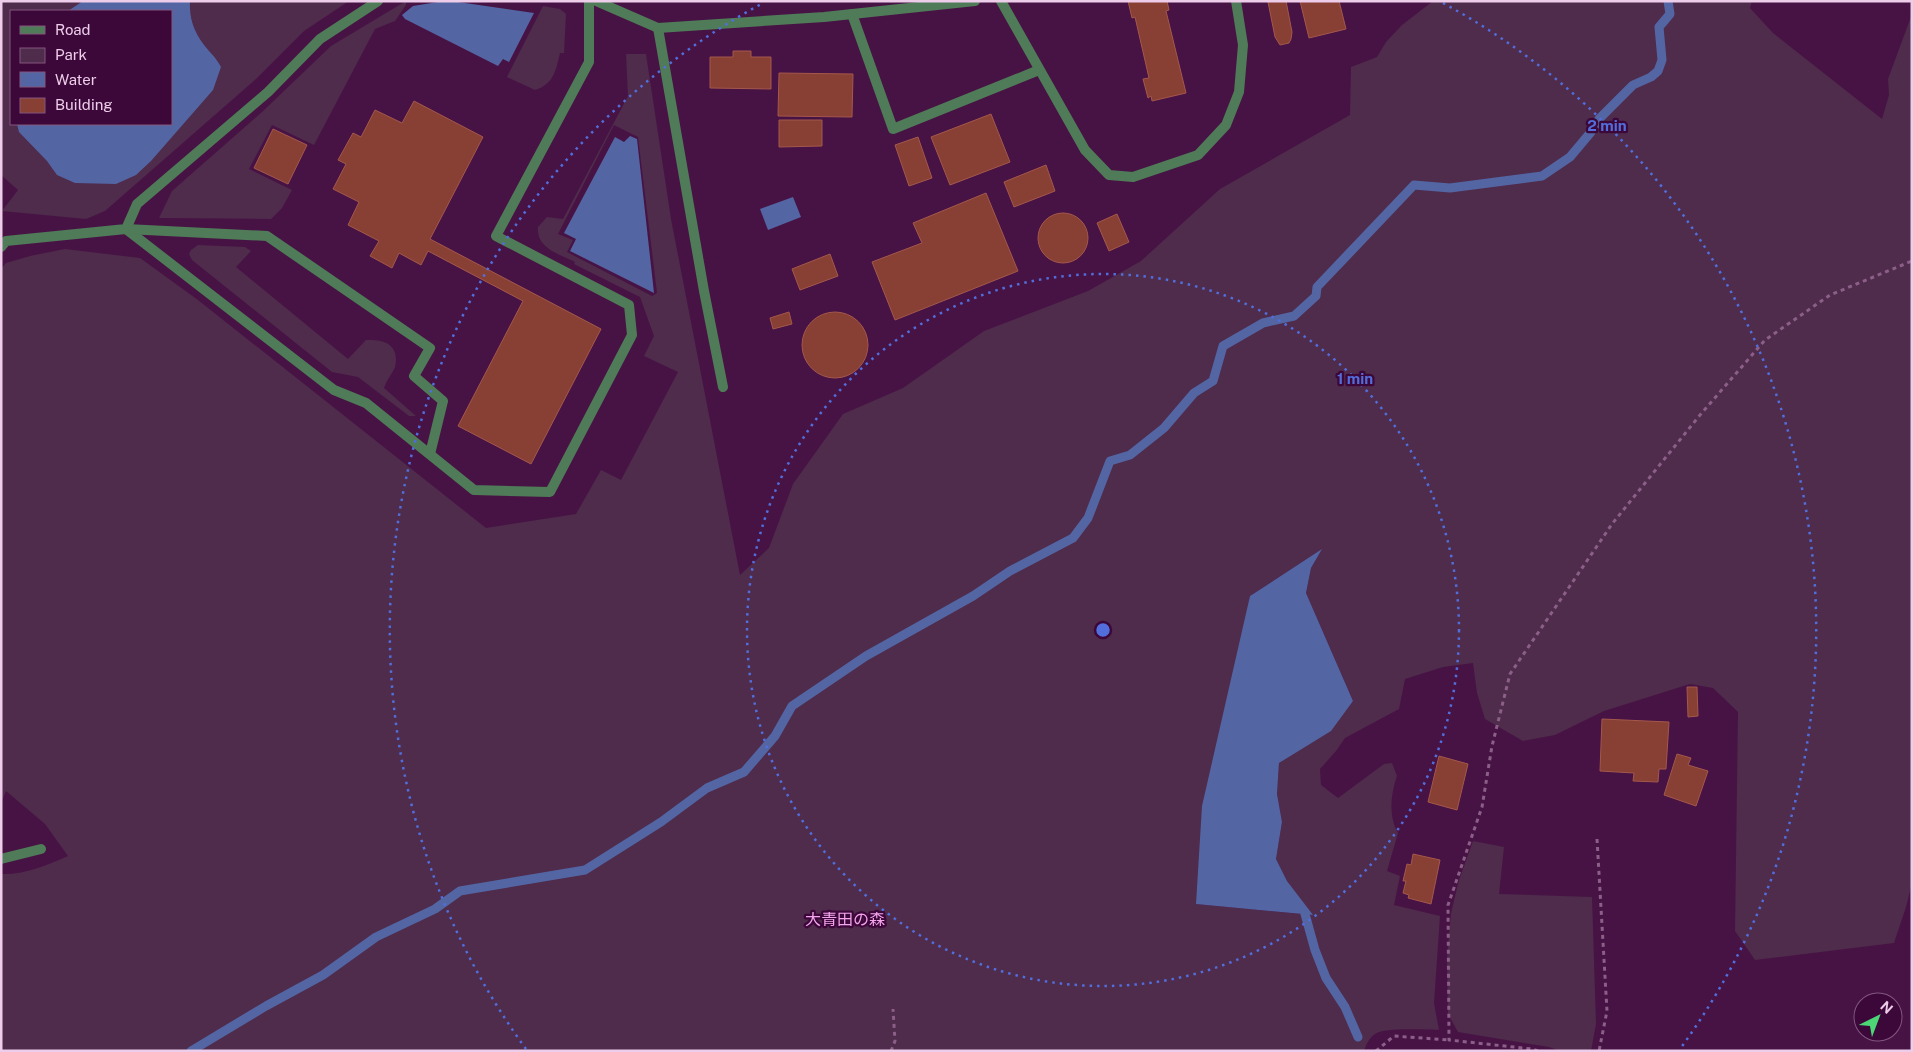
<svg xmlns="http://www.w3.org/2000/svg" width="1913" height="1052" font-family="'Public Sans','Noto Sans JP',sans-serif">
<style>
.green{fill:#4f2b4c;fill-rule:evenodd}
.water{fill:#5366a3}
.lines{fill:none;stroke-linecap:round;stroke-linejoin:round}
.stream{stroke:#5366a3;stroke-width:9}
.building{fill:#883f34;stroke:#a4584c}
.path{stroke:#8b5f87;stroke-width:3;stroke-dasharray:4 4;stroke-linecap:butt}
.lane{stroke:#4f7b58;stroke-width:10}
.street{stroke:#4f7b58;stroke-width:10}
.ring{fill:none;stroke:#516edc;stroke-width:2.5;stroke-dasharray:2.5 5}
.labels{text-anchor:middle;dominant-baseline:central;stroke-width:4.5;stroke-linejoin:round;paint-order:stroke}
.park-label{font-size:16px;fill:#f3a4ec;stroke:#3c0739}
.centre{fill:#516edc;stroke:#3c0739;stroke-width:2.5}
.ring-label{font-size:15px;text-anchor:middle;font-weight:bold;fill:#516edc;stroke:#3c0739;stroke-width:4.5;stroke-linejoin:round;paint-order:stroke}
</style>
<rect width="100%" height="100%" fill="#471344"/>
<g class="green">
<path d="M1 1H349L304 31 256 79 105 211 86 219 2 211 18 190 1 175ZM11 11H171V124H11Z"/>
<path d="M406 1V5L395 21 375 29 314 145 272 125 249 169 292 190 282 208 271 219 159 218 172 191 262 112 331 46Z"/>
<path d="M1433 1H1752L1750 8 1773 33 1882 119 1889 95 1888 79 1912 14V883L1906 907 1894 943 1755 960 1735 931 1738 712 1713 688 1690 684 1604 711 1555 735 1523 741 1485 719 1477 693 1473 663 1443 667 1405 679 1399 709 1345 738 1336 751 1320 769 1321 785 1338 798 1384 764 1392 763 1397 776C1391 793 1388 816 1398 833L1387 871 1400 876 1394 905 1440 916 1434 1003 1439 1030C1424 1030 1386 1027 1375 1034 1369 1038 1366 1045 1364 1051H1V874C25 875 47 865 68 856L45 824 6 791 1 803V269L6 263 30 256 65 249 140 258 198 300 486 528 576 514 601 470 621 480 678 372 644 356 654 336 640 297 574 264 575 262C559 254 536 248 538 227L547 217 563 219 628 96 626 54H646L671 219 740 575 769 548 793 484 843 414 903 388 984 331 1088 291 1141 261 1220 189 1350 115 1351 67 1377 57 1386 42 1402 25ZM614 125 638 137 657 293 652 296 567 252 573 240 558 234ZM1321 550 1311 568 1306 593 1353 701C1332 725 1306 745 1279 763L1277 794 1282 822 1276 859 1287 881 1312 915 1197 904 1250 596Z"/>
<path d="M543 6 560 9 566 14 564 53H560C556 70 554 84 535 90L507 77Z"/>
<path d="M198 245 245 247 251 251 236 267 348 359 366 340C384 339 400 344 395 367 394 371 386 381 384 388L416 416H409L358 377 332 372 192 260 189 254 191 250Z"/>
<path d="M1473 841 1504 847 1499 894 1592 897 1596 1024 1591 1051H1560L1549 1047 1458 1032 1448 1014 1447 958 1451 913 1459 880Z"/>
</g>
<g class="water">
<path d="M83 1H190C189 18 194 32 204 45 211 54 215 56 221 67L213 90 151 161 136 175 116 184 75 183 57 175 47 161 19 132 17 124H171V11H68Z"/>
<path d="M444 1H451L534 13 509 62 503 59 498 66 405 19 402 15 413 6Z"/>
<path d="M630 136 637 139 654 293 570 251 576 239 564 233 615 137 624 142Z"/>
<path d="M793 197 801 217 768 230 760 209Z"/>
<path d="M1322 549 1311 568 1306 593 1353 701 1331 731 1279 763 1277 794 1282 822 1276 859 1287 881 1313 915 1196 904 1202 806 1250 596Z"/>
</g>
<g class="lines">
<g class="stream">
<path d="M1305 914 1315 950 1326 978 1345 1007 1358 1037"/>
<path d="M191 1051 266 1006 323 975 376 937 435 909 460 891 585 870 661 822 707 788 744 772 775 736 792 706 866 656 973 596 1010 571 1073 538 1088 518 1110 461 1130 455 1164 428 1194 393 1213 381 1223 346 1263 323 1294 316 1316 296 1317 287 1414 185 1450 188 1542 176 1570 157 1591 132 1599 119 1633 85 1651 77 1658 71 1662 60 1659 27 1670 14 1668 1"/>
</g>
</g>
<g class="building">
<path d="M1128 1H1167L1169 10 1166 11 1186 93 1152 101 1151 96 1148 98 1143 79 1149 78 1135 17 1132 18Z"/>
<path d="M1273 1H1286L1292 32 1291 39 1289 43 1280 45 1275 37 1268 2Z"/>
<path d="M1300 1H1339L1346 29 1309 38Z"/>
<path d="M733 51H751V57H771V89L710 88V57H733Z"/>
<path d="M779 73 853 74 852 117 778 116Z"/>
<path d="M414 101 483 137 430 239 601 329 531 464 458 426 523 301 428 251 421 265 399 253 392 268 370 256 379 241 348 225 359 202 333 189 346 164 338 160 353 133 361 137 375 110 402 123Z"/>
<path d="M991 114 1010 162 950 185 931 137Z"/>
<path d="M779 120H822V146L779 147Z"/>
<path d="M273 129 307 145 288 184 254 168Z"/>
<path d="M918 137 932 178 909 186 895 145Z"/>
<path d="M1046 165 1055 191 1014 207 1004 182Z"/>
<path d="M986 193 1018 271 895 320 872 262 922 243 913 223Z"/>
<circle cx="1063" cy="238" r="25"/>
<path d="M1117 214 1129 242 1109 251 1097 223Z"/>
<path d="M830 254 838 276 800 290 792 269Z"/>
<circle cx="835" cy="345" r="33"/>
<path d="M789 312 792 324 773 329 770 318Z"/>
<path d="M1687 687H1697L1698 716 1688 717Z"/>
<path d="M1602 719 1669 722 1666 769H1659L1658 782 1633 781 1634 773 1600 771Z"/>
<path d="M1677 754 1691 758 1688 765 1708 771 1696 806 1664 795Z"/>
<path d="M1439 756 1468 764 1457 810 1428 802Z"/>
<path d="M1413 854 1440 860 1431 904 1408 898 1409 895 1403 893 1406 881H1403L1407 864 1411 865Z"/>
</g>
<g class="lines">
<g class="path">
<path d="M1597 839 1607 1011 1599 1051"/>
<path d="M891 1051 895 1041 893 1009"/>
<path d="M1376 1051 1394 1036 1449 1040"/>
<path d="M1538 1051 1532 1049 1449 1040 1448 905 1482 807 1492 746 1510 674 1612 524 1700 415 1765 340 1830 295 1912 261"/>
</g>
<g class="lane">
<path d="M596 1 658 28 824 17 975 1"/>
<path d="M1001 1 1085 150 1109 175 1133 177 1198 155 1226 125 1239 92 1243 45 1236 1"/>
<path d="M852 14 893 129 1039 70"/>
<path d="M658 28 704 291 723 387"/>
<path d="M126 229 334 390 366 403 474 490 550 492 632 335 629 305 496 236 589 62V1"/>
<path d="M126 229 267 236 430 348 414 376 443 401 430 454"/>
<path d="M1 859 41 849"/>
</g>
<path class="street" d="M1 247 6 241 126 229 137 204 268 92 320 39 378 1"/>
</g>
<g class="ring">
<circle cx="1103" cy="630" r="356"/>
<path d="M526 1049A713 713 0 0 1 763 3M1443 3A713 713 0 0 1 1680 1049"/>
</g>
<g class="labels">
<g class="park-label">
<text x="845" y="919">大青田の森</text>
</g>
</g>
<circle cx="1103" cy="630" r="8" class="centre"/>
<g class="ring-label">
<text x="1607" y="131">2 min</text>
<text x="1355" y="384">1 min</text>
</g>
<rect width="1913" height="1052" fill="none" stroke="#edcde9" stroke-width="5"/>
<rect x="10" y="10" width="162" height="115" fill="#3c0739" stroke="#83567f"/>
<rect x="20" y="26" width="25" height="8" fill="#4f7b58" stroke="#83567f"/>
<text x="55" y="35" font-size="15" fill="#edcde9">Road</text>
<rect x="20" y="48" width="25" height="15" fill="#4f2b4c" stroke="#83567f"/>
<text x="55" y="60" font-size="15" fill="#edcde9">Park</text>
<rect x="20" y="72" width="25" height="15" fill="#5366a3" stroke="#83567f"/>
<text x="55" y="85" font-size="15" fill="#edcde9">Water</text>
<rect x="20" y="98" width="25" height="15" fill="#883f34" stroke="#83567f"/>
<text x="55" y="110" font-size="15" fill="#edcde9">Building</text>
<g transform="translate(1878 1017) rotate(42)"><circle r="24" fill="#3c0739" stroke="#83567f"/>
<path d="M0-4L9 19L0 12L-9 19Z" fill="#4cd676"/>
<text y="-8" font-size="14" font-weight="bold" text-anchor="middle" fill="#edcde9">N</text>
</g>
</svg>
